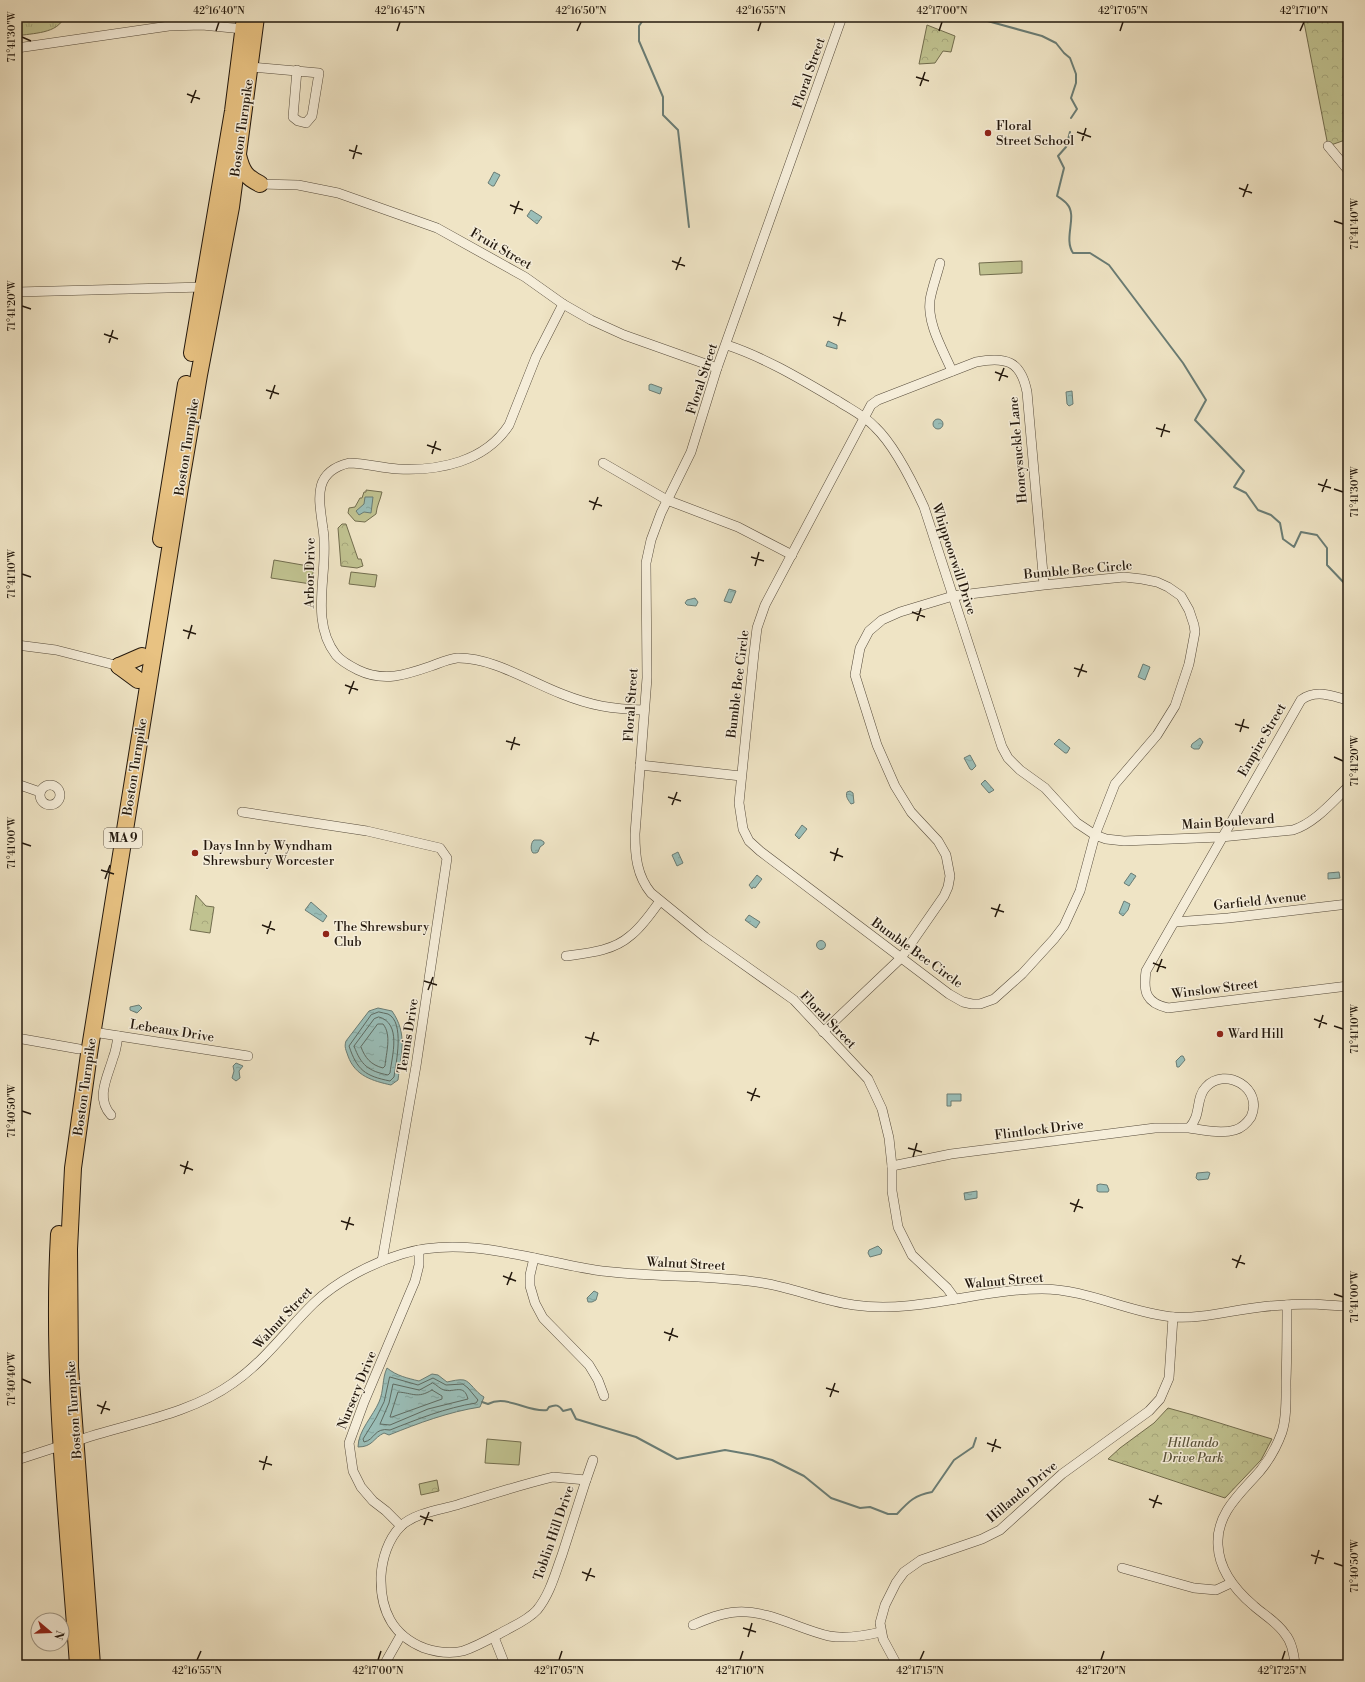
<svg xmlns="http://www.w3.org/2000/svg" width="1365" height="1682" font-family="'Libre Bodoni',serif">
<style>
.grass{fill:url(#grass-tufts);stroke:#726d4e}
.forest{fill:url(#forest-crowns);stroke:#726d4e}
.pitch{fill:#c0c290;stroke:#726d4e}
.water{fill:url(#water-ripples);stroke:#6a7c74}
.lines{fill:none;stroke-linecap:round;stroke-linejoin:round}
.shore{stroke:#5e6b62;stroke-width:1}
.stream{stroke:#6a7c74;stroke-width:2}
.street-casing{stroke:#564b3b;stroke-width:10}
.highway-casing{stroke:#23180d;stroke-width:18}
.street{stroke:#f5edd9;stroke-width:9}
.highway{stroke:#e8c282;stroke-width:16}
.ticks{fill:none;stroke:#23180d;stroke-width:1.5}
.poi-dot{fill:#8f2418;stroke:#f5edd9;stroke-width:1.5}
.labels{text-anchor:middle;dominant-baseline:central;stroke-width:3;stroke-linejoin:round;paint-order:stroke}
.shield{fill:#f5edd9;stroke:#62584a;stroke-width:1}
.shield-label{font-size:12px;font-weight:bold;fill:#23180d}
.street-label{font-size:13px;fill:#23180d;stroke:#f5edd9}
.poi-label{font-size:13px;fill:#23180d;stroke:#f5edd9;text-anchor:start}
.park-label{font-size:13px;font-style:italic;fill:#5a543b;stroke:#f5edd9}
.neatline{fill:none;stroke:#23180d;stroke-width:1.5}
.ticks-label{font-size:10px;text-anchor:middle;fill:#23180d}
</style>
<defs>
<pattern id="grass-tufts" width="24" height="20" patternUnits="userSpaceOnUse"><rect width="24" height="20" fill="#c0c290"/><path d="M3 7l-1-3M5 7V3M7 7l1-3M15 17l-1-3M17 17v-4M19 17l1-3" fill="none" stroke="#a5a67b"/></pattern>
<pattern id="forest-crowns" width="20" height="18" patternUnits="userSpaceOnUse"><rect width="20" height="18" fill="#c0c290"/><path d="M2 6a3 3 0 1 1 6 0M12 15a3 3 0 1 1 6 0" fill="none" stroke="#a5a67b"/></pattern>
<pattern id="water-ripples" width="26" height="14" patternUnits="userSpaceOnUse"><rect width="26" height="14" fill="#9abeb8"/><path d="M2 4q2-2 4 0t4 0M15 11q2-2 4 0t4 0" fill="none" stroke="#84a39d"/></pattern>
</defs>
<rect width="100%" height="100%" fill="#efe4c5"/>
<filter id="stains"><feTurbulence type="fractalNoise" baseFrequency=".005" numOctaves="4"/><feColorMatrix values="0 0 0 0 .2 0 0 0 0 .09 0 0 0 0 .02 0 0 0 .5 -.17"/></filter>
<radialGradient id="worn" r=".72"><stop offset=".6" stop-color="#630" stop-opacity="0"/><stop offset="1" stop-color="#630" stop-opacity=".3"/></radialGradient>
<path class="grass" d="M17 17H64C58 34 32 33 17 36Z"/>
<g class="forest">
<path d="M1303 17H1348V139L1328 146Z"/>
<path d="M927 25 955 36 951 52 943 51 935 63 919 64Z"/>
<path d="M342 524H346L358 559H361L363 566 357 568 341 566 338 528Z"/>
<path d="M196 895 206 906 214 907 210 933 190 930Z"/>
<path d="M1168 1408C1203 1417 1237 1429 1272 1439L1261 1460 1225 1498 1108 1459 1120 1448 1154 1423Z"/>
<path d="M437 1480 439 1491 421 1495 419 1484Z"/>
</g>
<g class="pitch">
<path d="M1022 261V273L980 275 979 263Z"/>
<path d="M366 490 382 492C380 501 377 505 376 514L365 522 355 521 348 513 349 508 355 507 360 498H362L364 492H366Z"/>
<path d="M274 560 314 567 311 584 271 578Z"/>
<path d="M351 572 377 575 375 587 349 584Z"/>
<path d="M487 1439 521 1442 519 1465 485 1463Z"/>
</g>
<g class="water">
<path d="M494 172 500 175 494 186H492L488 183Z"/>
<path d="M531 210 542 217 537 224 527 216Z"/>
<path d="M828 341 837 345V349L826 346Z"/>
<path d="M651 384 662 388 660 394 649 390V385Z"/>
<path d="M1072 391 1073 404 1069 406 1067 404 1066 392Z"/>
<circle cx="938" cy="424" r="5"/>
<path d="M365 497H373L371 513 364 512 359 515 356 511 364 504Z"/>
<path d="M729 589 736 591 731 603 724 601Z"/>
<path d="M695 598 698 602 696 606 687 605 685 603 687 600Z"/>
<path d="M1143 664 1150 667 1145 680 1138 677Z"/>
<path d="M1200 738 1203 742 1199 749H1194L1191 747 1192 744Z"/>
<path d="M1059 739 1070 748 1067 753H1065L1054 744Z"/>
<path d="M970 755 976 766 972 770 970 769 964 758Z"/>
<path d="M985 780 994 790 989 793 981 784Z"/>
<path d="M850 791 853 793 854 803 851 804C849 801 845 797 847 792Z"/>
<path d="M802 825 807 829 799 839 795 835Z"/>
<path d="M534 840H541L544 842V844L540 847 538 852 536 853H533C530 850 531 842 534 840Z"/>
<path d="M678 852 683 863 677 866 672 855Z"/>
<path d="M1339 872 1340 878 1328 879V873Z"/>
<path d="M1131 873 1136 876 1129 886 1124 883Z"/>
<path d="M757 875 762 879 755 888 753 887 752 889 749 885Z"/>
<path d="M1124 901 1130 904 1128 910 1123 916 1119 913Z"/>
<path d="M311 902 327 916 323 922 305 910Z"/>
<path d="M749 915 760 922 756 928 745 920Z"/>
<circle cx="821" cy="945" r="4.5"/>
<path d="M139 1005 142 1008 137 1013 130 1010V1007Z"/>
<path d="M378 1008 392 1011C408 1034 401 1054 398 1080L391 1085C373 1081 355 1076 348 1056 346 1050 344 1047 346 1041L369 1011Z"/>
<path d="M1181 1056H1183L1185 1060 1179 1067H1177L1176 1061Z"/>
<path d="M236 1063 243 1066 239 1071 240 1078 236 1081 232 1078 234 1071 233 1066Z"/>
<path d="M947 1094H961V1101H951V1106H947Z"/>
<path d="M1208 1172 1210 1173 1208 1179 1198 1180 1196 1178 1197 1173Z"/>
<path d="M1100 1184 1107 1185 1109 1190 1108 1192H1099L1097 1191V1185Z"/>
<path d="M977 1191V1198L965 1200 964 1193Z"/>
<path d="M878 1246 882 1250 881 1254 870 1257 868 1253 869 1250Z"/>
<path d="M594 1291 598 1293 596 1300 592 1302H588L587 1298Z"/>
<path d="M387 1368C397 1376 407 1378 419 1381L432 1374 438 1375 447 1382C452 1381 459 1379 464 1380 471 1382 475 1392 484 1397L480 1407C448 1412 419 1423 389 1435L384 1433C373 1438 373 1447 358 1447 358 1431 373 1416 379 1402 384 1391 382 1378 387 1368Z"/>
</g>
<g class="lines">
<g class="shore">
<path d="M379 1012C382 1013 385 1013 388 1014 405 1022 396 1063 394 1077L390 1081C365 1076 357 1070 349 1046L371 1015Z"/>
<path d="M379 1017C402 1023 392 1056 390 1073L388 1075C368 1071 361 1065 354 1046L374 1019Z"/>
<path d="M378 1024H383C392 1035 386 1053 385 1066L383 1068C371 1065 365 1058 361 1047Z"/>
<path d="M390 1377 418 1385 433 1378 446 1385 463 1384 468 1388 478 1400 476 1403C445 1408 418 1419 390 1430 374 1427 375 1440 364 1442L363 1439 376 1418 384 1402Z"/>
<path d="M433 1383C437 1385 440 1389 444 1390 454 1393 464 1383 468 1399L428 1409 390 1425 380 1424 389 1403 393 1384 419 1390Z"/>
<path d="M432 1390 442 1396V1399L392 1417H390L398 1392C413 1393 417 1399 432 1390Z"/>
</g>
<g class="stream">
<path d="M645 17 639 26V41L663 97V115L678 130 689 227"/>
<path d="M973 17 1042 36 1056 43 1064 53 1070 58 1076 74V83L1071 98 1077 109 1071 118"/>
<path d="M1070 132 1066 147 1058 156 1064 168 1057 196C1060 198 1065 201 1067 204 1078 216 1063 238 1073 253H1090L1109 265 1183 363 1206 400 1195 420 1244 471 1234 487 1246 493 1258 510 1271 515 1280 523 1283 539 1294 547 1301 532 1317 535 1327 548V565L1348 587"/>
<path d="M482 1402 488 1404C507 1394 528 1413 547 1410L549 1407C556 1404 559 1405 563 1411L571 1409 576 1419 636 1437 677 1459 725 1450 753 1455 772 1460 804 1476 831 1498 860 1508 870 1507 888 1514H897C909 1501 915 1495 932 1492L954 1460 973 1447 976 1438"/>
</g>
<g class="street-casing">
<g id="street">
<path d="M842 17 717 368 691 452 661 513 651 540 646 563 647 678 635 834C635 856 637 876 651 893L705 937 794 1000 868 1079 882 1109 889 1138 892 1166V1191L898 1227 912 1255 947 1288 955 1299"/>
<path d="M17 48 169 26 202 25 243 29"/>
<path d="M251 67 319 73 312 116 306 123 298 121 293 117 297 70"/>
<path d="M1328 146 1348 170"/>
<path d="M260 184 298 185 338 193 437 228 525 277 563 304 591 320 624 335 717 368"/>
<path d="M940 263C937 275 932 288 930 300 927 324 943 350 952 371"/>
<path d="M17 292 204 287"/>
<path d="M563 304 536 357 509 425C485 462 439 471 398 469 381 468 365 463 349 463 312 472 319 499 323 529 330 570 308 619 336 655 342 662 350 666 358 670 385 683 408 674 434 665 442 662 449 659 457 658 492 657 530 682 562 694 592 706 612 709 644 710"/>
<path d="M727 345C766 358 802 380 838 401 850 409 865 416 875 427 894 445 913 483 924 507L1002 747 1008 758 1020 770 1045 788 1077 823 1095 835 1106 839 1124 841 1221 837 1293 830C1315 823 1332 802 1348 787"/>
<path d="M603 463 667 500 738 527 792 555"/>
<path d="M17 645 56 650 119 666"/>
<path d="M1348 700C1331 696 1316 689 1301 700L1146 971C1143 992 1146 1003 1168 1008L1348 986"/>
<path d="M640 765 741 776"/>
<path d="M17 784 40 792"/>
<circle cx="50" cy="795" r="10"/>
<path d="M242 812 367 831 440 848 447 858 416 1066 382 1261"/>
<path d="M1175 922 1228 918 1348 904"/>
<path d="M566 956C588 953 613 951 630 936 642 927 651 913 660 901"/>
<path d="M93 1032 248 1056"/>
<path d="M823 1032 901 958 944 896 948 887 950 876 946 855 938 841 911 812 895 786 877 745 855 675 860 648 869 631 882 620 900 612 953 596 1044 585 1124 577 1142 579 1157 582 1168 587 1181 596 1189 610 1194 625 1195 632 1189 664 1175 706 1157 735 1115 784 1095 835 1080 891 1064 926 1054 939 1022 974 994 999 980 1004H972L963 1002 949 994 760 851 749 841 743 829 739 803 754 653 757 628 765 605 871 405 878 400 976 362C1006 356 1021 361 1027 392L1044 585"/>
<path d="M17 1038 79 1049"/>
<path d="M111 1115C95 1098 108 1076 113 1058 116 1051 117 1043 118 1036"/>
<path d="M892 1166 951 1154 1155 1128H1189C1202 1115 1195 1098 1206 1087 1225 1066 1264 1088 1251 1117 1247 1123 1242 1128 1235 1130 1221 1134 1203 1130 1189 1128"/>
<path d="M534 1258 530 1275V1286L535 1303 543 1318 589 1365 598 1380 604 1396"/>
<path d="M1287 1305C1287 1330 1287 1355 1286 1381 1286 1397 1287 1416 1282 1432 1277 1446 1269 1460 1260 1471 1241 1493 1216 1513 1218 1545 1219 1570 1235 1590 1254 1606 1264 1615 1277 1622 1285 1634 1292 1642 1294 1654 1295 1665"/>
<path d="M76 1441C128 1423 187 1416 233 1383 265 1361 287 1329 314 1303 337 1281 372 1263 402 1254 465 1235 532 1260 595 1270 650 1278 707 1274 763 1283 794 1288 823 1301 854 1305 917 1314 979 1289 1042 1289 1087 1289 1129 1313 1174 1317 1203 1319 1232 1310 1261 1307 1278 1305 1296 1304 1314 1304 1326 1305 1337 1306 1348 1306"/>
<path d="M17 1460 63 1445"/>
<path d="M553 1477 586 1480C578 1505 570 1530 562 1555 555 1574 550 1594 537 1610 527 1621 511 1627 499 1634 488 1640 475 1647 463 1651 451 1654 436 1652 424 1648 392 1635 380 1610 381 1576 382 1559 388 1539 401 1526 415 1513 439 1510 457 1505 489 1495 520 1485 553 1477Z"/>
<path d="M586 1480 593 1460"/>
<path d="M401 1526 386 1511 373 1501 361 1487 353 1471 349 1443 364 1402 415 1281 419 1265V1250"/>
<path d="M1122 1568 1194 1588 1216 1590 1231 1583"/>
<path d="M693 1625C707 1619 721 1613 737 1612 769 1610 798 1629 829 1636 846 1639 864 1636 881 1632"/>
<path d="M494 1637 505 1665"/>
<path d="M384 1665 401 1635"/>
<path d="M897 1665 883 1639 880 1623 885 1605 896 1583 904 1572 921 1560 982 1539 1000 1530 1062 1474 1149 1411 1160 1399 1169 1378 1173 1317"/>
</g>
</g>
<g class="highway-casing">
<g id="highway">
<path d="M238 155C242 172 246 177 260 184"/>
<path d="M192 353 233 111 245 17"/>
<path d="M161 539 186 384"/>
<path d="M119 666 142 656"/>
<path d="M119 666 138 680"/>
<path d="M59 1234C51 1377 68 1522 78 1665"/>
<path d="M92 1665 70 1368 69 1249 73 1168 89 1054 181 481 199 375 231 207 256 17"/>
</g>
</g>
<use href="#street" class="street"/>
<use href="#highway" class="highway"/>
</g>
<path class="ticks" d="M216 31 219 22M397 31 400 22M577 31 581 22M758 31 761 22M939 31 942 22M1120 31 1123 22M1300 31 1304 22M22 37 31 41M916 77 929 81M920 86 925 72M187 94 200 99M191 103 196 90M1077 132 1091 137M1082 141 1086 128M349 150 362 154M353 159 357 145M1239 188 1252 193M1243 197 1248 184M510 205 523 210M514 214 519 201M1334 221 1343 224M672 261 685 266M676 270 681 257M22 306 31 309M833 317 846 321M838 326 842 312M104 334 118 339M109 343 113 330M995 372 1008 377M999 381 1004 368M266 390 279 394M270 399 275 385M1156 428 1170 432M1161 437 1165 424M427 445 441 450M432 454 436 441M1318 484 1331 488M1334 489 1343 492M1322 492 1327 479M589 501 602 506M593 510 598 497M751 557 764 561M755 566 759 552M22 574 31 577M912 612 925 617M917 621 921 608M183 630 196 634M188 639 192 625M1074 668 1087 672M1078 677 1083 664M345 685 358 690M349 694 354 681M1235 724 1249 728M1240 732 1244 719M506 741 520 745M511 750 515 737M1334 757 1343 761M668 797 681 801M672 805 677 792M22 843 31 846M830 852 843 857M834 861 838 848M101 870 114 874M105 879 110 865M991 908 1004 912M995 917 1000 904M262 925 275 930M267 934 271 921M1153 963 1166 968M1157 972 1162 959M424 981 437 985M428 990 433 977M1314 1019 1327 1024M1334 1026 1343 1029M1319 1028 1323 1015M585 1037 599 1041M590 1045 594 1032M747 1092 760 1097M751 1101 756 1088M22 1111 31 1114M908 1148 922 1152M913 1157 917 1143M180 1165 193 1170M184 1174 188 1161M1070 1203 1083 1208M1074 1212 1079 1199M341 1221 354 1225M346 1230 350 1217M1232 1259 1245 1264M1236 1268 1241 1255M503 1276 516 1281M507 1285 512 1272M1334 1294 1343 1297M664 1332 678 1337M669 1341 673 1328M22 1379 31 1383M826 1388 839 1392M830 1397 835 1383M97 1405 110 1410M101 1414 106 1401M987 1443 1001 1448M992 1452 996 1439M259 1461 272 1465M263 1470 267 1456M1149 1499 1162 1504M1153 1508 1158 1495M420 1516 433 1521M424 1525 429 1512M1311 1555 1324 1559M1334 1563 1343 1566M1315 1564 1319 1550M582 1572 595 1577M586 1581 591 1568M743 1628 756 1632M748 1637 752 1623M197 1660 201 1651M378 1660 381 1651M559 1660 562 1651M740 1660 743 1651M920 1660 924 1651M1101 1660 1104 1651M1282 1660 1285 1651"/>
<g class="poi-dot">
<circle cx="988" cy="133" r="4"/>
<circle cx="195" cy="853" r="4"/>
<circle cx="326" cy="934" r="4"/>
<circle cx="1220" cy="1034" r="4"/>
</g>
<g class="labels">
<rect class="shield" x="104" y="828" width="38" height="20" rx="3"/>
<g class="shield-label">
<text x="123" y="838">MA 9</text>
</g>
<g class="street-label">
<text transform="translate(809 73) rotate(-71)">Floral Street</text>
<text transform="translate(242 128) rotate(-82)">Boston Turnpike</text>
<text transform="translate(501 249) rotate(30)">Fruit Street</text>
<text transform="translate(702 379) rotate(-72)">Floral Street</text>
<text transform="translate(187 447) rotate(-81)">Boston Turnpike</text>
<text transform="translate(1018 450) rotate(-95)">Honeysuckle Lane</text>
<text transform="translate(954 559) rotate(72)">Whippoorwill Drive</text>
<text transform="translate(1078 570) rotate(-5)">Bumble Bee Circle</text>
<text transform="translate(310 573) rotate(-89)">Arbor Drive</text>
<text transform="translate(738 684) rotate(-83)">Bumble Bee Circle</text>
<text transform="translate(631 705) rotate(-86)">Floral Street</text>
<text transform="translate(1262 740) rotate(-60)">Empire Street</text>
<text transform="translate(135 767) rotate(-81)">Boston Turnpike</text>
<text transform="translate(1228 822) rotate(-4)">Main Boulevard</text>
<text transform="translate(1260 901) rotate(-6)">Garfield Avenue</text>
<text transform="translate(917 953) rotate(36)">Bumble Bee Circle</text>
<text transform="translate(1215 989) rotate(-7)">Winslow Street</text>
<text transform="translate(828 1020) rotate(46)">Floral Street</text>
<text transform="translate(172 1031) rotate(9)">Lebeaux Drive</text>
<text transform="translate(408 1036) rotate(-81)">Tennis Drive</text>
<text transform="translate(85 1087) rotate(-82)">Boston Turnpike</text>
<text transform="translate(1039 1130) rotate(-7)">Flintlock Drive</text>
<text transform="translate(686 1264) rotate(3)">Walnut Street</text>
<text transform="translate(1004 1281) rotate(-5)">Walnut Street</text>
<text transform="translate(283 1318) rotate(-47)">Walnut Street</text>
<text transform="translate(357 1390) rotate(-68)">Nursery Drive</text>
<text transform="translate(74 1410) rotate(-94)">Boston Turnpike</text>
<text transform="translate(1022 1492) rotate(-40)">Hillando Drive</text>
<text transform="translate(554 1533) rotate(-71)">Toblin Hill Drive</text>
</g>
<g class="poi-label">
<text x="996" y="126">Floral<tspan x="996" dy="15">Street School</tspan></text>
<text x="203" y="846">Days Inn by Wyndham<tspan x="203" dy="15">Shrewsbury Worcester</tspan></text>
<text x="334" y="927">The Shrewsbury<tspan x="334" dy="15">Club</tspan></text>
<text x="1228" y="1034">Ward Hill</text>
</g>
<g class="park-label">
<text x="1193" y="1443">Hillando<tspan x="1193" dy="15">Drive Park</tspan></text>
</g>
</g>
<rect width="1365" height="1682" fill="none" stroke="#efe4c5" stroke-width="44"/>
<g transform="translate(50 1632) rotate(109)"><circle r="19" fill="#f5edd9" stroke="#a19887"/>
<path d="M0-3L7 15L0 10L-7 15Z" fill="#8f2418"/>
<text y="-6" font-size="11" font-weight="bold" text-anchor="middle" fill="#23180d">N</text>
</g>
<rect x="22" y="22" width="1321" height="1638" class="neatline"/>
<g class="ticks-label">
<text x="219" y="14">42°16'40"N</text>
<text x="400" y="14">42°16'45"N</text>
<text x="581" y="14">42°16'50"N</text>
<text x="761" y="14">42°16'55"N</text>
<text x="942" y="14">42°17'00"N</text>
<text x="1123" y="14">42°17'05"N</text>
<text x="1304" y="14">42°17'10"N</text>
<text transform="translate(11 37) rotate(-90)" y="4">71°41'30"W</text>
<text transform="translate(1354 224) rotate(-90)" y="4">71°41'40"W</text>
<text transform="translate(11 306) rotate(-90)" y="4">71°41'20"W</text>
<text transform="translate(1354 492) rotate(-90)" y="4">71°41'30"W</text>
<text transform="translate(11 574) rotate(-90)" y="4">71°41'10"W</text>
<text transform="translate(1354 761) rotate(-90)" y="4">71°41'20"W</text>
<text transform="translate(11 843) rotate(-90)" y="4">71°41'00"W</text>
<text transform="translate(1354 1029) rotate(-90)" y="4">71°41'10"W</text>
<text transform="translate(11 1111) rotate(-90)" y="4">71°40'50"W</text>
<text transform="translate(1354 1297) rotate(-90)" y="4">71°41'00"W</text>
<text transform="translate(11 1379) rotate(-90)" y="4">71°40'40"W</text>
<text transform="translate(1354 1566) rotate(-90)" y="4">71°40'50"W</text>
<text x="197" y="1674">42°16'55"N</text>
<text x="378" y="1674">42°17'00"N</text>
<text x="559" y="1674">42°17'05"N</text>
<text x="740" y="1674">42°17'10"N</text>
<text x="920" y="1674">42°17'15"N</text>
<text x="1101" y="1674">42°17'20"N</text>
<text x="1282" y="1674">42°17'25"N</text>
</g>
<rect width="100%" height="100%" filter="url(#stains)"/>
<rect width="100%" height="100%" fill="url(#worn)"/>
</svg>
